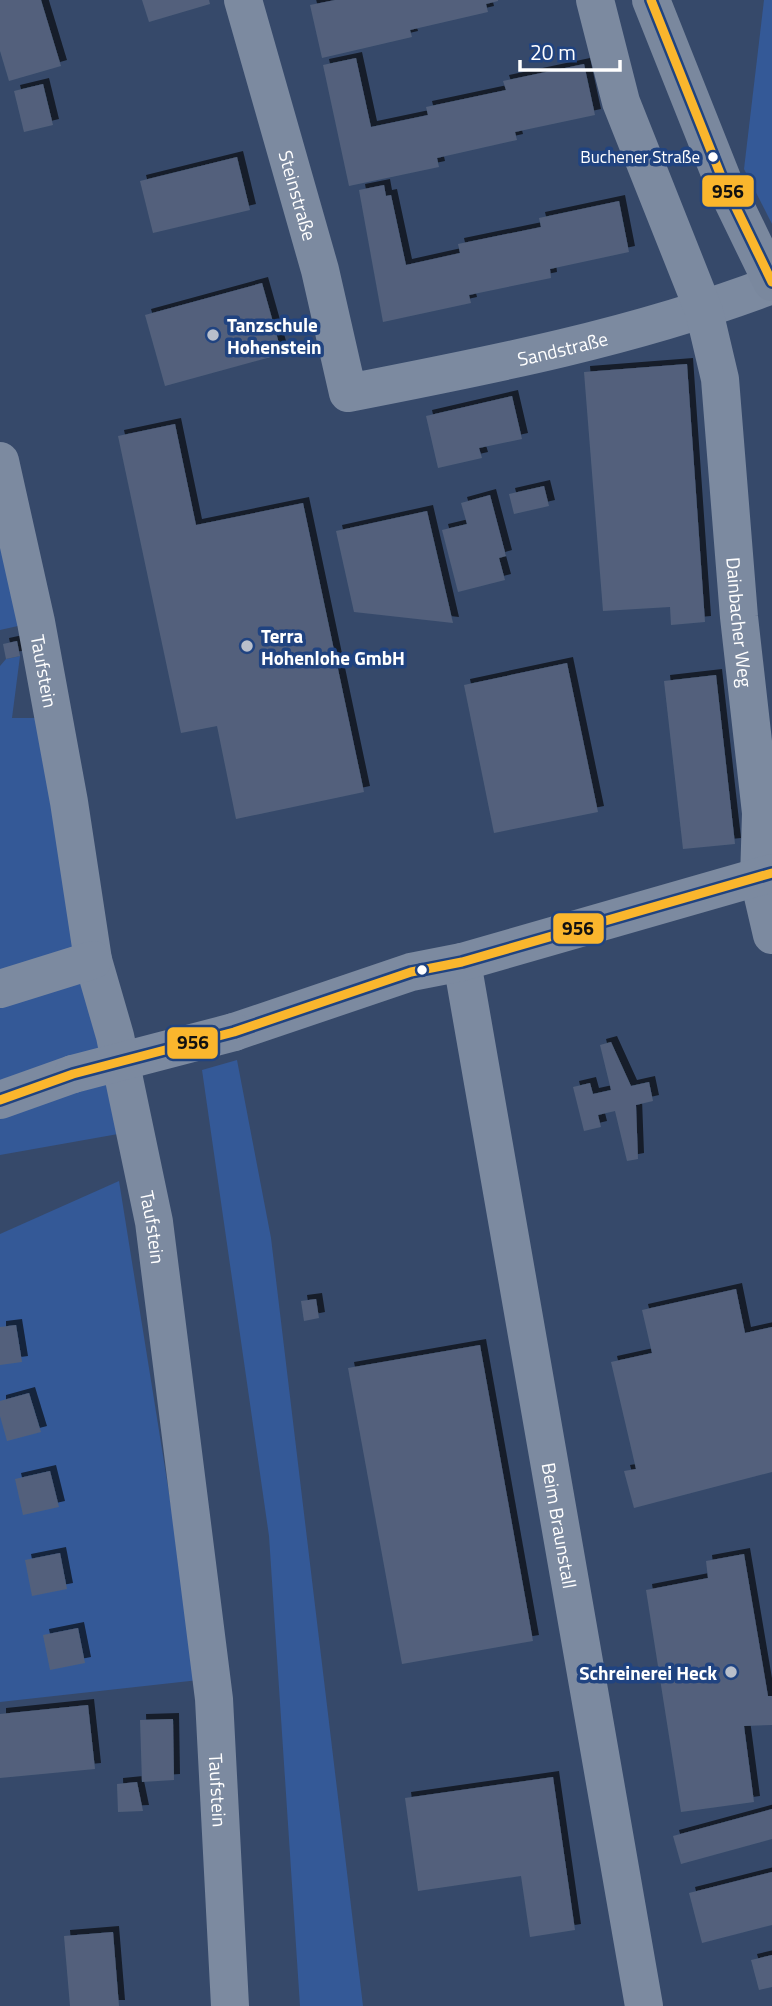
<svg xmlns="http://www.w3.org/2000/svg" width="772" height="2006" font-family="'Titillium Web',sans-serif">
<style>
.green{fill:#345997}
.building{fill:#52617c;filter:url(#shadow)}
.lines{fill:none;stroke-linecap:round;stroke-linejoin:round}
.minor{stroke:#7c8aa0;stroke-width:38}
.major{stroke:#7a889e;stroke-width:38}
.minor-bridge{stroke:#7c8aa0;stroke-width:38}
.bus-1-casing{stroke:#204380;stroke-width:14}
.bus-1{stroke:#fab62d;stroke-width:9}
.bus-dot{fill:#fff;stroke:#204380;stroke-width:2.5}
.poi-dot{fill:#b9bfcb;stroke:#204380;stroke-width:2.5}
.labels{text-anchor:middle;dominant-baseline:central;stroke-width:7;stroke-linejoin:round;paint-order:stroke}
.bus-label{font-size:17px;fill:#fff;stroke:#204380;text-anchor:end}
.street-label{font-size:19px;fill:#fff;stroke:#204380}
.poi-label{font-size:19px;font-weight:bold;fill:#fff;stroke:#204380;text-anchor:start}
.line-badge{stroke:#204380;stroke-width:2.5}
.pale-badge-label{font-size:19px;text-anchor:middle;font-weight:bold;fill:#111}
</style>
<defs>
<filter id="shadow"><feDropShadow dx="6" dy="-6" stdDeviation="0" flood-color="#0009"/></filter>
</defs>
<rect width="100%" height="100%" fill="#36496a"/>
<g class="green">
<path d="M764 0H772V224L744 169Z"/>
<path d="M0 461 36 622 0 630Z"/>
<path d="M20 656 12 718H54L135 1131 0 1155V666L6 659Z"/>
<path d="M237 1060 271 1238 363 2006H300L269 1536 202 1070Z"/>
<path d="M119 1181 199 1680 0 1702V1234Z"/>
</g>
<g class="building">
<path d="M0 0H41L61 66 9 81 0 51Z"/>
<path d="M142 0H209L210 4 149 22Z"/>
<path d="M335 0H498V1L486 4 488 12 410 30 412 37 322 58 310 5Z"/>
<path d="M356 58 371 127 428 115 426 107 506 90 503 81 584 64 595 115 515 132 517 140 437 158 439 167 349 186 323 65Z"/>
<path d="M43 84 53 125 24 132 14 91Z"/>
<path d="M237 157 250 210 153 233 140 181Z"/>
<path d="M384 185 386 196 391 195 406 265 460 253 458 244 541 227 539 218 619 201 629 252 550 269 551 278 469 295 471 303 383 322 359 190Z"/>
<path d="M262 283 282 354 165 386 145 315Z"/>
<path d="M687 364 705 622 671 625 670 607 603 611 584 372Z"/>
<path d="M512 396 522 439 479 448 482 458 438 468 426 416Z"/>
<path d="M175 424 196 525 303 503 364 792 236 819 217 726 181 733 118 436Z"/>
<path d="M544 486 549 506 514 514 509 494Z"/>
<path d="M490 495 506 556 499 558 505 580 458 592 442 530 467 524 461 503Z"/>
<path d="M427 511 453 623 354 612 336 531Z"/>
<path d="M17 641 20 656 6 659 3 644Z"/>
<path d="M567 663 598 812 494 833 464 685Z"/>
<path d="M716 675 735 844 683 849 664 681Z"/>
<path d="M611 1042 631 1086 649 1082 653 1101 636 1105 638 1159 627 1161 615 1111 598 1115 601 1127 584 1131 573 1087 590 1083 593 1094 611 1090 600 1045Z"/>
<path d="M736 1289 745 1333 772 1327V1472L634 1508 624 1471 636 1469 611 1362 652 1353 642 1310Z"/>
<path d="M316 1299 319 1318 304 1321 301 1301Z"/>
<path d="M16 1325 22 1362 0 1365V1327Z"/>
<path d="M480 1345 533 1641 402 1664 348 1368Z"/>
<path d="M29 1393 41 1432 7 1441 0 1416V1401Z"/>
<path d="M50 1471 59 1507 23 1515 15 1479Z"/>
<path d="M60 1553 67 1589 32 1596 25 1560Z"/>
<path d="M744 1554 768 1696H772V1725L744 1726 754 1802 681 1812 646 1590 708 1578 706 1561Z"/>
<path d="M78 1628 85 1663 50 1670 43 1635Z"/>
<path d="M88 1705 95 1769 0 1778V1714Z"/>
<path d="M173 1719 174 1780 142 1782 140 1720Z"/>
<path d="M553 1777 575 1930 530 1937 521 1876 418 1891 405 1798Z"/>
<path d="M137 1782 143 1811 118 1812 117 1784Z"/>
<path d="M772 1809V1839L681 1864 673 1836Z"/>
<path d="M772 1872V1925L702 1943 689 1893Z"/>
<path d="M113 1932 119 2006H70L64 1936Z"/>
<path d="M772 1955V1987L759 1990 751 1960Z"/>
</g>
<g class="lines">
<g class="minor">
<path id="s1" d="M243 0 320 270 348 393C492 365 635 337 772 285"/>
<path id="s2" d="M595 0 621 102 704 311 720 379 739 617 761 813 759 879 772 935"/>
<path id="s3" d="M0 461 36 622 69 802 93 960 115 1036 154 1222 214 1699 230 2006"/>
<path id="s4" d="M462 962 644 2006"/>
<path d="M0 989 93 960"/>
<path d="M234 1032 411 972 462 962 772 873"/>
<path d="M0 1100 73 1074"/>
</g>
<path class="major" d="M651 0 723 181 772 282"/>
<path class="minor-bridge" d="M73 1074 234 1032"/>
<g class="bus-1-casing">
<g id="bus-1">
<path d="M651 0 723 181 772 282"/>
<path d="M0 1100 73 1074 234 1032 411 972 462 962 772 873"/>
</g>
</g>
<use href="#bus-1" class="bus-1"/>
</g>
<g class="bus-dot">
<circle cx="713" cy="157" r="6"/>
<circle cx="422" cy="970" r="6"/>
</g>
<g class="poi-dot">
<circle cx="213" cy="335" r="7"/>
<circle cx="247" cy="646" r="7"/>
<circle cx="731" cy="1672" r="7"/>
</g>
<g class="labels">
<g class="bus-label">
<text x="700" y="157">Buchener Straße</text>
</g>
<g class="street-label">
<text stroke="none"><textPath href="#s1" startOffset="203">Steinstraße</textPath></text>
<text stroke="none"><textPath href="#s1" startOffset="626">Sandstraße</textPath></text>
<text stroke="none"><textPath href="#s2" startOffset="644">Dainbacher Weg</textPath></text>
<text stroke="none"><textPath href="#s3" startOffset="215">Taufstein</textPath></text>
<text stroke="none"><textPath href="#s3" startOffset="782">Taufstein</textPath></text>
<text stroke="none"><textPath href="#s4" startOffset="572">Beim Braunstall</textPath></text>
<text stroke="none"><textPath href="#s3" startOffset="1349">Taufstein</textPath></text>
</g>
<g class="poi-label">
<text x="227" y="324">Tanzschule<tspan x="227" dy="22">Hohenstein</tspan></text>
<text x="261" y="635">Terra<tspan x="261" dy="22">Hohenlohe GmbH</tspan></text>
<text x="717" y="1672" text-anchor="end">Schreinerei Heck</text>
</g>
</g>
<g class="line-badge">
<rect x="701" y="174" width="54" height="34" rx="7" fill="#fab62d"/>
<rect x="552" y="912" width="53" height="33" rx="7" fill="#fab62d"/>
<rect x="166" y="1026" width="53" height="34" rx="7" fill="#fab62d"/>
</g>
<g class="pale-badge-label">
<text x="728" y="198">956</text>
<text x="578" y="935">956</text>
<text x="193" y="1049">956</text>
</g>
<path d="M520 60v10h100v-10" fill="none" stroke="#ffffff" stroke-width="3.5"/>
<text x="530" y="60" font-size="21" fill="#ffffff" stroke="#204380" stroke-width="5" paint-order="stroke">20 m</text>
</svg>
